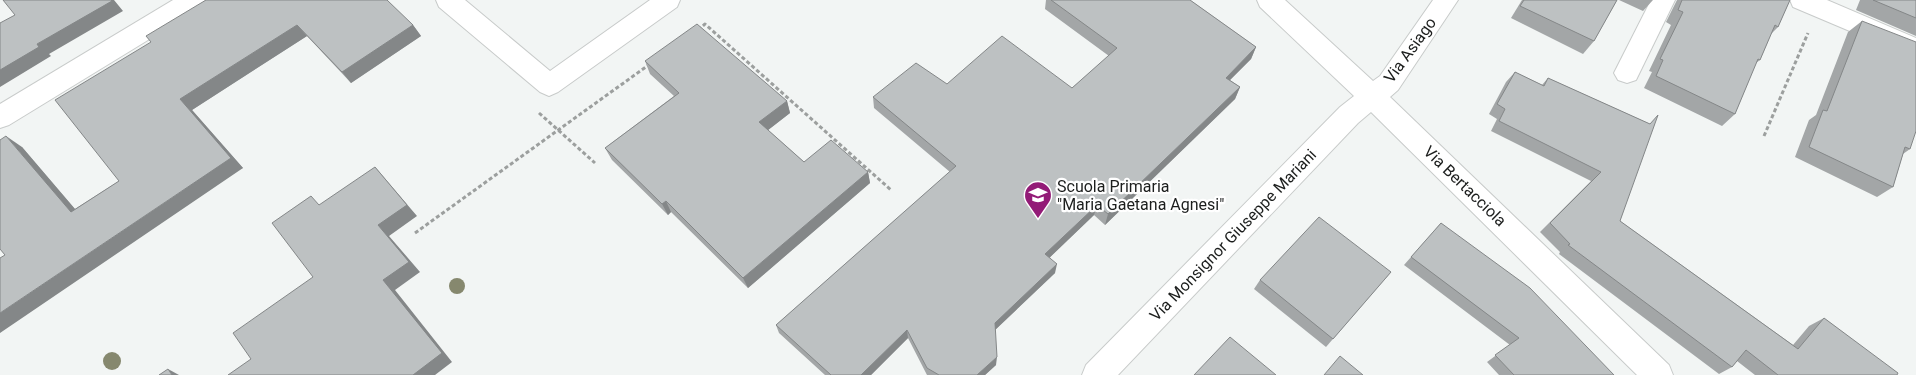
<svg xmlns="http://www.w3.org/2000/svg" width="1916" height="375" font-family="Roboto,sans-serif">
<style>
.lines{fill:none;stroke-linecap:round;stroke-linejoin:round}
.minor-casing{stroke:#c8cbca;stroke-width:2}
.path{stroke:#9c9f9e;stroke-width:3;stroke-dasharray:4 2.5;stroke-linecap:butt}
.minor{fill:#fff;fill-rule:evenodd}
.tree{fill:#86886e}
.wall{fill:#a3a6a7}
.shaded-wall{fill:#848788}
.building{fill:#bdc1c2;stroke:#848788}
.labels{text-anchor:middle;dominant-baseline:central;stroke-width:4.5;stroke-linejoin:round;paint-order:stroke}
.street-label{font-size:16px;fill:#1c1e1d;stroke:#fff}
.poi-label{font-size:16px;fill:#1c1e1d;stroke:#fff;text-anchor:start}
</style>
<rect width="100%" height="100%" fill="#f2f5f4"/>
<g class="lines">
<g class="minor-casing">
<g id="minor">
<path d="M173 0H205L202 7 9 125 0 128V104Z"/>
<path d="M436 0H465L550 71 650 0H680L677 7 558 92 549 96 540 92 439 7Z"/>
<path d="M1257 0H1285L1373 81 1380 76 1433 0H1458L1398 90 1390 97 1669 365 1673 375H1637L1371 112 1358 123 1118 375H1082L1086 365 1340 107 1354 96 1260 7Z"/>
<path d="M1651 0H1675L1636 80 1627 83 1618 80 1614 73Z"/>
<path d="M1790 0H1827L1916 38V59L1793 7Z"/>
</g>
</g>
<g class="path">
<path d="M698 30 705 24 891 190"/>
<path d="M539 113 595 163"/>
<path d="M1764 136 1808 33"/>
<path d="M415 233 650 64"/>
</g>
<use href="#minor" class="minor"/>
</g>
<g class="tree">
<circle cx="457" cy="286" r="8"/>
<circle cx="112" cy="361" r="9"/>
</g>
<g class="wall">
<path d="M206 0 413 25 421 36 351 83 307 36 192 110 243 168 5 255 22 147 75 209 119 181 151 42Z"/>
<path d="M1046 0H1190L1256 47 1251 59 1230 80 1240 87 1235 99 1105 225 1094 215 1050 257 1055 273 995 330 996 365 985 375H927L908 338 871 375H825L779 333 776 325 950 172 874 108 873 97 1072 88 1109 56 1045 9Z"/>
<path d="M1522 0H1617L1594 41 1583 54 1511 18Z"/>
<path d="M1619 0H1653L1643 11Z"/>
<path d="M1677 0H1790L1778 27 1771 34 1760 60 1756 63 1735 114 1722 126 1644 88 1652 72 1649 71 1671 25 1666 22Z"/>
<path d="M1860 0H1916V36L1856 10Z"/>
<path d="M1862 21 1910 149 1903 154 1893 187 1877 197 1795 157 1809 120 1816 115 1848 32Z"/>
<path d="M645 61 787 101 790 113 768 130 804 162 868 172 870 183 748 288 671 212 668 215 612 160 605 148 674 96 650 74Z"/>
<path d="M1515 72 1542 85 1548 78 1650 124 1620 221 1793 345 1809 326 1824 318 1897 375H1755L1737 361 1732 367 1719 374 1559 254 1560 252 1540 232 1591 181 1491 131 1497 119 1489 114 1506 82Z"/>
<path d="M1441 223 1614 375H1499L1487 362 1510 345 1404 265Z"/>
<path d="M1391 272 1326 347 1254 289 1260 280Z"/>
</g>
<g class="shaded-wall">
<path d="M111 0H114L123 11 49 54 51 56 0 87V70L37 44Z"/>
<path d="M297 25 307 36 192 110 243 168 0 333V313L231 158 180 99Z"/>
<path d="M413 25 421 36 351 83 342 72Z"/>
<path d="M1256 47 1251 59 1221 89 1226 78Z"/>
<path d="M1240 87 1235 99 1105 225 1108 214Z"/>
<path d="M787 101 790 113 763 134 759 122Z"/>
<path d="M6 136 22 147 86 222 71 212Z"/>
<path d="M375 167 417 216 389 236 420 272 395 290 452 362 435 375H413L383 280 378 225Z"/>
<path d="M868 172 870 183 748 288 743 278Z"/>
<path d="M666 201 671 212 668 215 662 204Z"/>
<path d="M1097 205 1094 215 1044 263 1045 254Z"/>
<path d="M1057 264 1055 273 994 331 995 323Z"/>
<path d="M907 330 908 338 871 375H861Z"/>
<path d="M997 357 996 365 985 375H977Z"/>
<path d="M168 369 179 375H172Z"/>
</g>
<g class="building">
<path d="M3 0H111L112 1 37 44 39 47 0 70V23L15 15Z"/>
<path d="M206 0H387L413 25 342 72 297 25 180 99 231 158 0 313V258L5 255 0 249V140L6 136 71 212 119 181 55 100 151 42 146 36Z"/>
<path d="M1051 0H1190L1256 47 1226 78 1240 87 1108 214 1097 205 1045 254 1057 264 995 323 997 357 977 375H939L927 368 907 330 861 375H831L776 325 956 166 873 97 916 63 947 84 1002 36 1072 88 1117 48Z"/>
<path d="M1524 0H1617L1594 41 1520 6Z"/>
<path d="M1682 0H1790L1778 27 1775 25 1760 60 1758 59 1735 114 1656 76 1663 60 1660 59 1683 12 1678 10Z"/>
<path d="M1873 0H1916V18Z"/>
<path d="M1862 21 1916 42V131L1910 149 1905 147 1893 187 1809 147 1823 110 1827 111Z"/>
<path d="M697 24 787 101 759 122 804 162 831 140 868 172 743 278 666 201 662 204 605 148 679 93 645 61Z"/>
<path d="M1515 72 1544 86 1548 78 1650 124 1658 115 1620 221 1798 349 1824 318 1898 373 1897 375H1778L1746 350 1732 367 1568 245 1570 244 1550 223 1601 172 1499 121 1505 109 1497 104Z"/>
<path d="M375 167 407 205 378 225 409 262 383 280 442 353 413 375H228L251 359 233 333 313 277 272 223 311 196 319 205Z"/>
<path d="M1319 217 1391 272 1333 339 1260 280Z"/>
<path d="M1441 223 1530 288 1614 375H1514L1495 355 1519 338 1411 257Z"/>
<path d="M1230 337 1276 375H1194Z"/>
<path d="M1340 356 1363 375H1324Z"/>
<path d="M168 369 172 375H159Z"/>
</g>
<defs>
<g id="school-pin" transform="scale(1.4375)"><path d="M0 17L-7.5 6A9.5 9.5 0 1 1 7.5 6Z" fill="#931b77" stroke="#fff"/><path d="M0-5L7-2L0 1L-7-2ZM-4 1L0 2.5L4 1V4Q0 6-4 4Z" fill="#fff"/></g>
</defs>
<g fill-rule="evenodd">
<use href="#school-pin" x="1038" y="195"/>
</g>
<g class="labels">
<g class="street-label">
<text transform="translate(1410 50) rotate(-54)">Via Asiago</text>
<text transform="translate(1465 186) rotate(44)">Via Bertacciola</text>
<text transform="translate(1233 235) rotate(-46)">Via Monsignor Giuseppe Mariani</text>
</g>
<g class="poi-label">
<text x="1057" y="186">Scuola Primaria<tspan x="1057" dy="18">"Maria Gaetana Agnesi"</tspan></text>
</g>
</g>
</svg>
